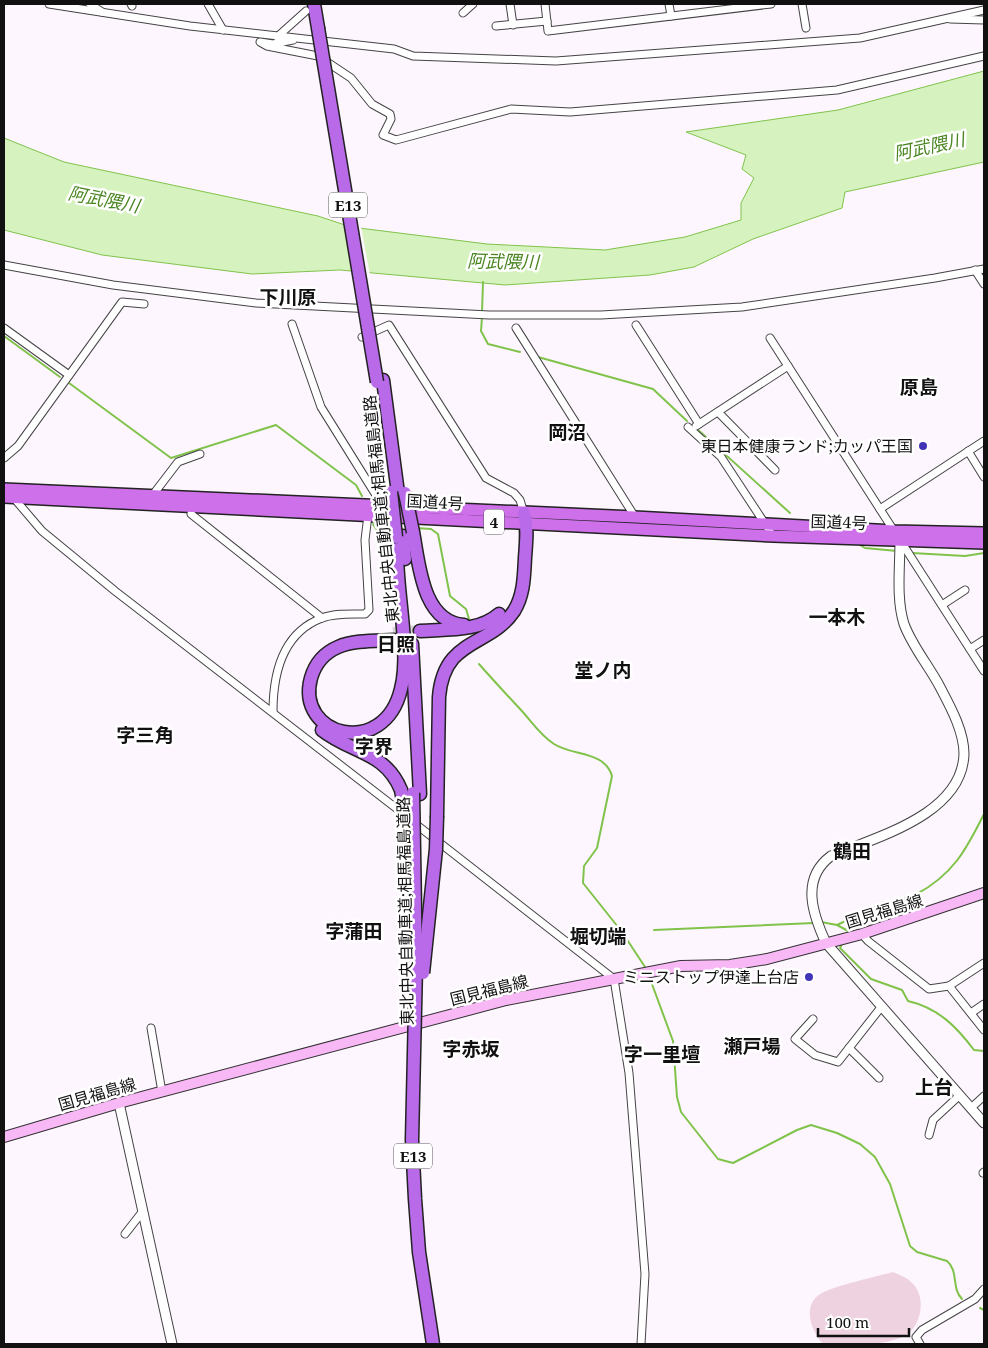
<svg xmlns="http://www.w3.org/2000/svg" width="988" height="1348" font-family="'Noto Serif','Noto Sans JP',serif">
<style>
.pitch{fill:#efd2e0}
.water{fill:#d6f2be;stroke:#80c34b}
.pier{fill:#fef6fe}
.lines{fill:none;stroke-linecap:round;stroke-linejoin:round}
.stream{stroke:#80c34b;stroke-width:2}
.motorway-tunnel{stroke:#dad4da;stroke-width:12;stroke-dasharray:12 6;stroke-linecap:butt}
.minor-casing{stroke:#444;stroke-width:9}
.tertiary-casing{stroke:#444;stroke-width:11}
.secondary-casing{stroke:#333;stroke-width:12}
.trunk-casing{stroke:#222;stroke-width:14}
.motorway-casing{stroke:#222;stroke-width:15}
.minor{stroke:#fff;stroke-width:7}
.tertiary{stroke:#fff;stroke-width:9}
.secondary{stroke:#f8b7f5;stroke-width:10}
.trunk{stroke:#ce70ea;stroke-width:11}
.motorway{stroke:#b86ae8;stroke-width:12}
.motorway-bridge-casing{stroke:#222;stroke-width:15;stroke-linecap:butt}
.motorway-bridge{stroke:#b86ae8;stroke-width:12}
.poi-dot{fill:#4233b7;stroke:#fff;stroke-width:2}
.labels{text-anchor:middle;dominant-baseline:central;stroke-width:5;stroke-linejoin:round;paint-order:stroke}
.shield{fill:#fff;stroke:#585858;stroke-width:1}
.shield-label{font-size:15px;font-weight:bold;fill:#111}
.poi-label{font-size:16px;fill:#111;stroke:#fff;text-anchor:end}
.street-label{font-size:16px;fill:#111;stroke:#fff}
.water-label{font-size:18px;font-style:italic;fill:#498520;stroke:#fff}
.quarter-label{font-size:19px;font-weight:bold;fill:#111;stroke:#fff}
</style>
<rect width="100%" height="100%" fill="#fef6fe"/>
<path class="pitch" d="M893 1272C900 1275 908 1278 913 1284 926 1297 922 1325 906 1335 888 1346 843 1347 823 1344 811 1331 801 1304 822 1293 837 1285 875 1277 893 1272Z"/>
<path class="water" d="M984 71V162L845 192 842 208 753 239 694 267 650 275 505 285 340 270 252 274 102 255 4 230V138L64 162 318 216 351 227 487 244 605 250 685 237 741 220V203L754 178 742 169 746 155 686 132 838 110Z"/>
<path class="pier" d="M352 225 361 226 370 275 355 274Z"/>
<g class="lines">
<g class="stream">
<path d="M482 312 483 282"/>
<path d="M482 317 481 331 488 344 520 352"/>
<path d="M4 336 60 377"/>
<path d="M538 357 653 389 687 421"/>
<path d="M69 383 171 458 276 425 356 485 362 496"/>
<path d="M696 428 790 513"/>
<path d="M373 524 376 529 381 531 389 527"/>
<path d="M416 528 431 529 438 534 450 596 466 609 469 619"/>
<path d="M860 545 865 548 897 551"/>
<path d="M912 553 965 556 984 553"/>
<path d="M479 664C493 680 507 695 521 710 532 722 540 735 554 744 572 756 605 751 612 776L597 848 584 866 583 883 622 932 647 970"/>
<path d="M889 904C898 899 907 899 915 895 953 875 966 850 984 814"/>
<path d="M821 922 837 925 850 932"/>
<path d="M837 925 880 905"/>
<path d="M654 930 814 923"/>
<path d="M842 944 840 948 871 979 902 990 908 1001C938 1008 956 1026 974 1050L984 1051"/>
<path d="M649 976 673 1041 677 1097 681 1112 718 1159 733 1163 797 1130 811 1125 837 1133 860 1144 875 1157 890 1184 910 1246 917 1252 947 1261C959 1271 951 1288 962 1299"/>
<path d="M980 1308 984 1310"/>
</g>
<path class="motorway-tunnel" d="M393 633 420 631"/>
<g class="minor-casing">
<g id="minor">
<path d="M49 4 190 26 394 49 413 56 556 61 860 38 984 10"/>
<path d="M90 4 102 12"/>
<path d="M131 4 132 6"/>
<path d="M208 4 223 30"/>
<path d="M510 4 513 25"/>
<path d="M545 4 548 31 771 4"/>
<path d="M669 4 671 16"/>
<path d="M802 4 806 28"/>
<path d="M463 13 473 4"/>
<path d="M950 19 984 20"/>
<path d="M496 26 547 21"/>
<path d="M277 37 306 11"/>
<path d="M293 40 273 44 260 42 267 46 318 56 351 78 372 104 390 114 391 119 383 135 396 140 511 109 570 112 837 90 984 56"/>
<path d="M4 265 113 285 256 303 489 315H601L742 307 935 278 984 269"/>
<path d="M975 270 984 284"/>
<path d="M292 324 321 407 384 508"/>
<path d="M636 325 699 424"/>
<path d="M4 328 69 375"/>
<path d="M516 328 635 517"/>
<path d="M362 337 389 325 486 478 514 493 520 500 524 513"/>
<path d="M770 338 894 531"/>
<path d="M718 412 775 470"/>
<path d="M696 426 788 366"/>
<path d="M688 427 721 457 773 536"/>
<path d="M968 451 984 477"/>
<path d="M4 458 18 446 122 302 144 304"/>
<path d="M152 496 178 462 200 454"/>
<path d="M13 497 42 531 115 591 405 815"/>
<path d="M192 506 191 514 322 618"/>
<path d="M880 509 984 441"/>
<path d="M900 540 984 671"/>
<path d="M942 605 965 590"/>
<path d="M970 649 984 640"/>
<path d="M273 712C273 674 282 633 322 618 335 613 351 614 365 614L369 610 365 540 368 515"/>
<path d="M413 822 614 979 629 1073 645 1274 641 1344"/>
<path d="M862 934 868 941 929 989 949 986 984 963"/>
<path d="M949 986 984 1030"/>
<path d="M971 1013 984 1004"/>
<path d="M813 1019 795 1039 815 1055 838 1062 882 1006"/>
<path d="M151 1028 162 1092"/>
<path d="M849 1048 879 1078"/>
<path d="M971 1108 984 1096"/>
<path d="M929 1135 933 1120 960 1095"/>
<path d="M983 1173 984 1172"/>
<path d="M125 1234 143 1211"/>
<path d="M920 1344 916 1337 922 1330 975 1299 984 1289"/>
</g>
</g>
<g class="tertiary-casing">
<g id="tertiary">
<path d="M900 541C900 567 896 599 904 624 912 646 929 666 940 687 950 706 964 731 964 754 962 815 876 837 831 856 800 879 813 915 826 943L984 1123"/>
<path d="M119 1103 172 1344"/>
</g>
</g>
<g class="secondary-casing">
<path id="secondary" d="M4 1137 119 1103 506 1000 681 966 730 965 767 959 862 934 984 893"/>
</g>
<g class="trunk-casing">
<g id="trunk">
<path d="M4 489 635 517 894 531 984 533"/>
<path d="M4 497 773 536 984 543"/>
</g>
</g>
<g class="motorway-casing">
<g id="motorway">
<path d="M314 4 318 28"/>
<path d="M383 380 398 493"/>
<path d="M413 532C419 563 422 622 464 625"/>
<path d="M403 536 405 559"/>
<path d="M420 631C446 629 479 632 499 614"/>
<path d="M394 640C376 641 354 640 338 647 324 653 315 664 311 678 295 736 384 760 401 689 411 651 396 591 397 549"/>
<path d="M412 644 420 794"/>
<path d="M322 730C351 753 385 751 401 790"/>
<path d="M437 816 439 697C444 637 489 648 514 611 524 595 524 576 525 558 526 543 528 528 524 513"/>
</g>
</g>
<use href="#minor" class="minor"/>
<use href="#tertiary" class="tertiary"/>
<use href="#secondary" class="secondary"/>
<use href="#trunk" class="trunk"/>
<use href="#motorway" class="motorway"/>
<g class="motorway-bridge-casing">
<g id="motorway-bridge">
<path d="M318 28 377 382"/>
<path d="M391 492 396 537"/>
<path d="M405 493 413 532"/>
<path d="M401 790 406 816"/>
<path d="M413 793 416 966 412 1140 415 1199 419 1252 433 1344"/>
<path d="M423 973 436 849 437 816"/>
</g>
</g>
<use href="#motorway-bridge" class="motorway-bridge"/>
</g>
<g class="poi-dot">
<circle cx="923" cy="446" r="5"/>
<circle cx="809" cy="977" r="5"/>
</g>
<g class="labels">
<g class="shield">
<rect x="329" y="192.5" width="38" height="25" rx="4"/>
<rect x="484" y="509.5" width="20" height="25" rx="4"/>
<rect x="394" y="1143.5" width="38" height="25" rx="4"/>
</g>
<g class="shield-label">
<text x="348" y="205">E13</text>
<text x="494" y="522">4</text>
<text x="413" y="1156">E13</text>
</g>
<g class="poi-label">
<text x="913" y="446">東日本健康ランド;カッパ王国</text>
<text x="799" y="977">ミニストップ伊達上台店</text>
</g>
<g class="street-label">
<text transform="translate(435 502) rotate(3)">国道4号</text>
<text transform="translate(381 509) rotate(-96)">東北中央自動車道;相馬福島道路</text>
<text transform="translate(839 522) rotate(2)">国道4号</text>
<text transform="translate(405 911) rotate(-91)">東北中央自動車道;相馬福島道路</text>
<text transform="translate(884 911) rotate(-17)">国見福島線</text>
<text transform="translate(489 990) rotate(-14)">国見福島線</text>
<text transform="translate(97 1094) rotate(-16)">国見福島線</text>
</g>
<g class="water-label">
<text transform="translate(929 146) rotate(-12)">阿武隈川</text>
<text transform="translate(104 199) rotate(11)">阿武隈川</text>
<text transform="translate(503 261) rotate(1)">阿武隈川</text>
</g>
<g class="quarter-label">
<text x="288" y="297">下川原</text>
<text x="919" y="387">原島</text>
<text x="567" y="432">岡沼</text>
<text x="837" y="617">一本木</text>
<text x="396" y="644">日照</text>
<text x="603" y="670">堂ノ内</text>
<text x="145" y="735">字三角</text>
<text x="374" y="746">字界</text>
<text x="852" y="851">鶴田</text>
<text x="354" y="931">字蒲田</text>
<text x="598" y="936">堀切端</text>
<text x="752" y="1046">瀬戸場</text>
<text x="471" y="1049">字赤坂</text>
<text x="662" y="1054">字一里壇</text>
<text x="934" y="1087">上台</text>
</g>
</g>
<rect width="988" height="1348" fill="none" stroke="#111111" stroke-width="10"/>
<path d="M818 1328v8h91v-8" fill="none" stroke="#111111" stroke-width="2.5"/>
<text x="826" y="1328" font-size="15" fill="#111111" stroke="#ffffff" stroke-width="4" paint-order="stroke">100 m</text>
</svg>
